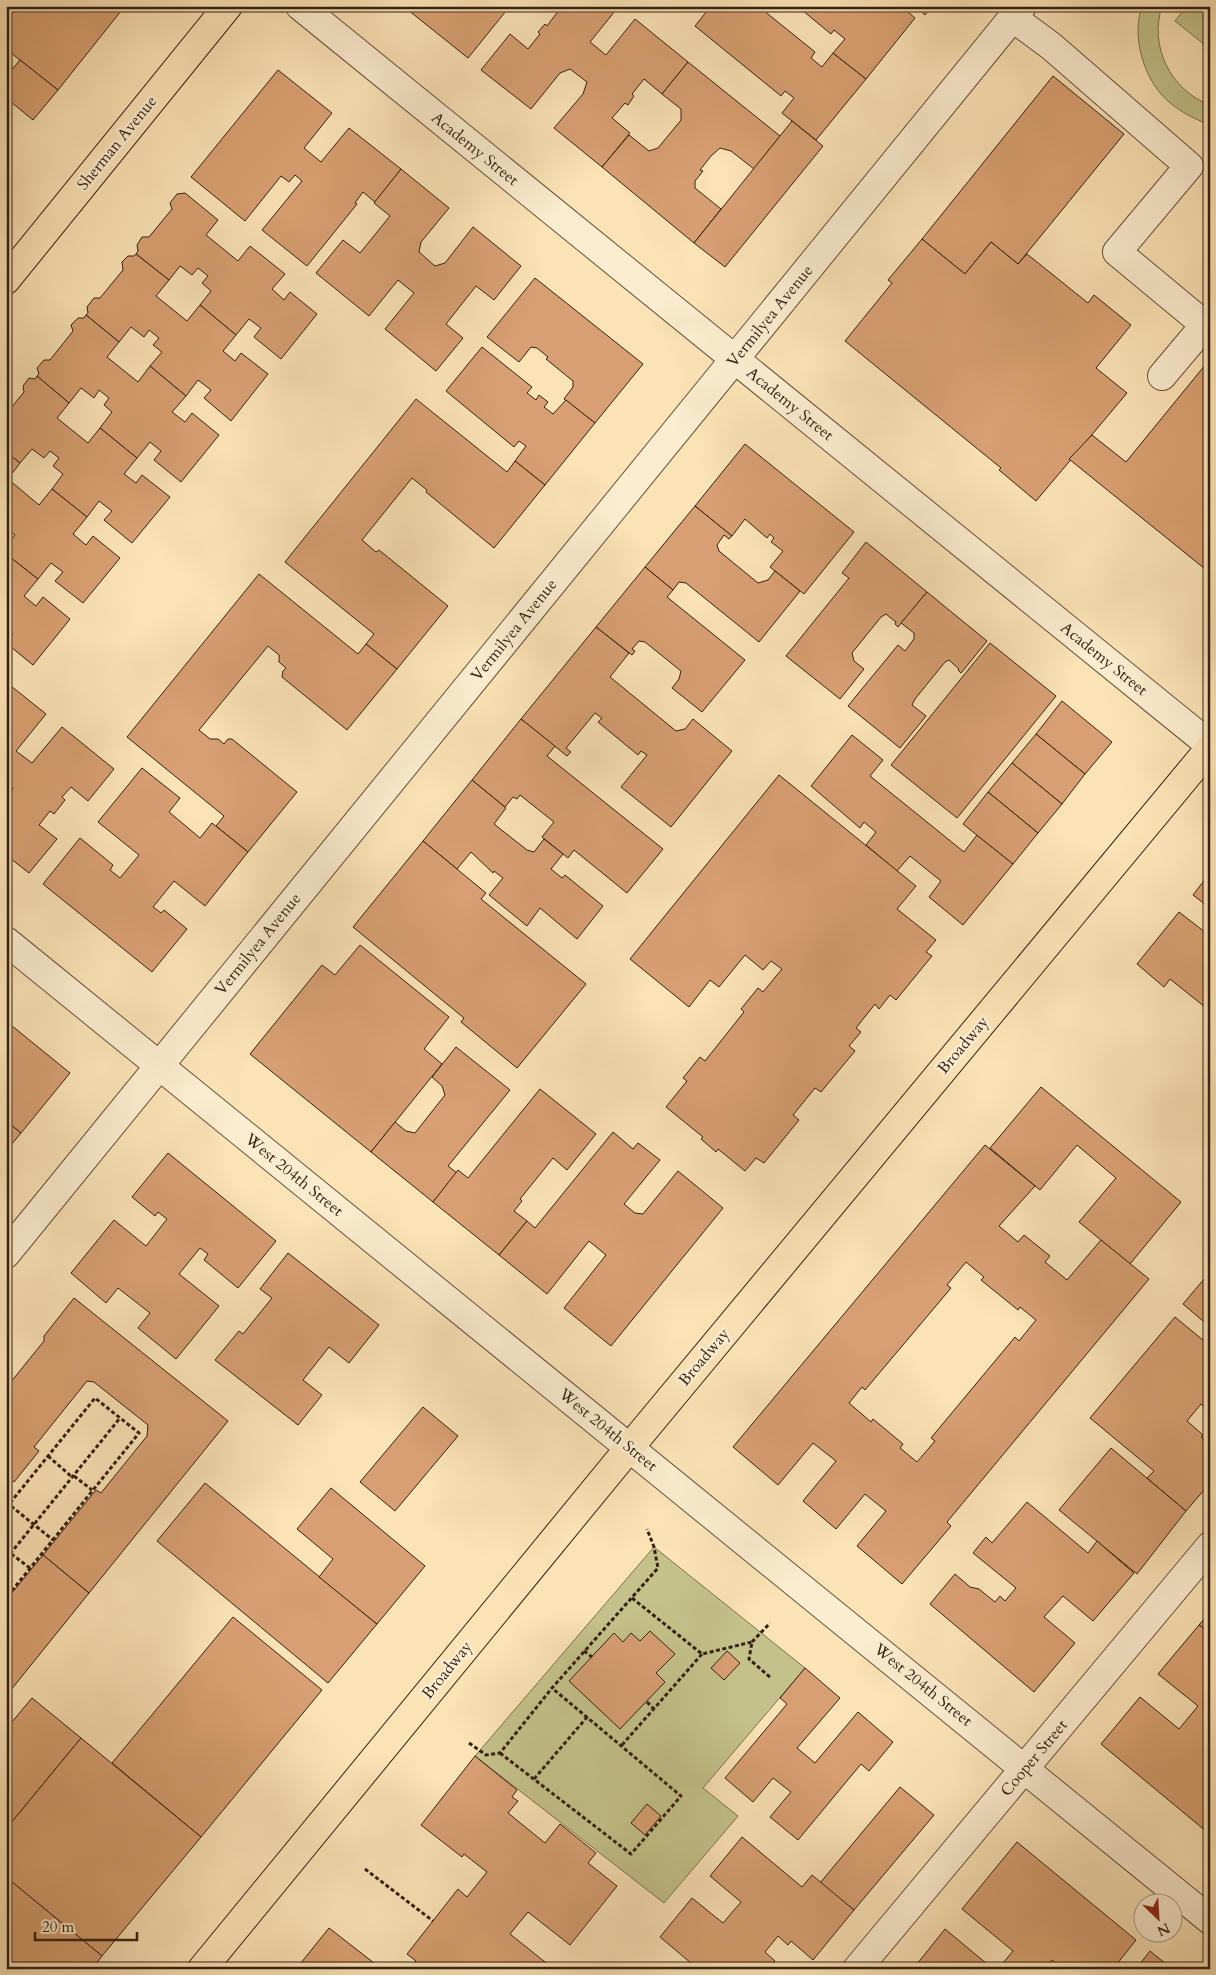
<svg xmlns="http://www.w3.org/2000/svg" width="1216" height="1975" font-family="Cardo,serif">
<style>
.green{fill:#c4c28a;stroke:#7c714f}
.building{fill:#d8a072;stroke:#342014;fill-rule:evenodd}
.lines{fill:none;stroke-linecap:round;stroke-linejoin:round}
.minor-casing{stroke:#66513c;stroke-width:30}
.major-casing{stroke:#342014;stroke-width:30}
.path{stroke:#342014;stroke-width:3;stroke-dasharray:4 2.5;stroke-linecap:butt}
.minor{stroke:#fcedd0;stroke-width:28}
.major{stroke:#fbe3b6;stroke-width:28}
.labels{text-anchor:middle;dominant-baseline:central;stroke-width:5;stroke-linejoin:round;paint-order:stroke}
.street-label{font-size:16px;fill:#342014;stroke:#fcedd0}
</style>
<rect width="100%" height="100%" fill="#fbe3b6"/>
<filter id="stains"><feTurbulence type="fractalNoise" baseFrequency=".004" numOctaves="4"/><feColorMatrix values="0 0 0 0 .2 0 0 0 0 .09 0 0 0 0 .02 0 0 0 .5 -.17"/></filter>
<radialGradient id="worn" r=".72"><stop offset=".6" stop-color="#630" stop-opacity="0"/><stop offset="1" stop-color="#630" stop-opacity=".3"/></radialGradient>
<g class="green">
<path d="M1142 6H1162C1149 46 1170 90 1210 105V125C1192 118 1174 109 1161 94 1142 72 1132 34 1142 6Z"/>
<path d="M1187 6H1210V49L1175 21Z"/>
<path d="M654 1547 805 1668 703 1788 738 1816 664 1903 475 1756Z"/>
</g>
<g class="building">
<path d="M6 6H125L58 90 6 49Z"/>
<path d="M403 6H510L468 58Z"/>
<path d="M555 6H619L590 42 606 55 635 19 688 62 662 94 644 79 632 94 634 96 628 105 625 103 612 118 630 133 602 167 554 128 583 94 587 82 570 69 560 73 531 109 481 70 510 34 528 49 540 34 538 32 545 24 547 26 559 10Z"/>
<path d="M711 6H758L815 52 811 58 822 67 833 53 866 79 816 140 782 113 794 98 785 91 781 96 695 26Z"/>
<path d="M797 6H901L915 18 866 79 833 53 845 39 834 30 831 34Z"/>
<path d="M915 6H932L925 15Z"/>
<path d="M20 60 58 90 33 120 6 98V77Z"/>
<path d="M688 62 780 136 754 169 731 151 720 148 711 156 700 170 703 171 695 181V188L721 209 694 243 602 167 629 135 649 151 658 148 681 120V109L662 94Z"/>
<path d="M278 70 332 113 304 148 321 162 349 128 401 169 375 202 363 192 355 203 357 204 307 266 262 230 302 181 295 175 289 182 281 176 245 221 191 177Z"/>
<path d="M1053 76 1124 134 1018 264 991 242 965 274 922 239Z"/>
<path d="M792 121 823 146 725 267 694 243Z"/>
<path d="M401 169 449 208 421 242 419 252 435 266 445 263 473 227 521 266 494 300 476 286 446 324 463 338 436 371 385 329 414 293 398 280 369 316 316 273 343 240 360 253 390 216 374 203Z"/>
<path d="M185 193 218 220 206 235 238 261 250 246 285 274 272 289 284 300 290 292 317 314 281 359 254 337 261 328 249 319 236 335 200 305 211 291 202 283 208 276 198 268 192 275 180 266 169 280 136 254 138 251 137 245 142 237H149L172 209 170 203 177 194Z"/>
<path d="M922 239 965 274 991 242 1018 264 1027 254 1088 303 1094 295 1131 325 1096 368 1127 393 1036 501 999 470 1001 468 845 341 892 283 888 280Z"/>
<path d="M136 254 169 280 156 296 187 321 200 305 236 335 223 351 235 361 241 353 268 374 231 421 204 398 211 390 198 380 186 396 150 366 162 352 153 345 159 338 149 330 144 337 131 327 119 342 86 315 88 313 87 307 94 298H100L123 270 122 262 128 256H134Z"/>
<path d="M535 278 643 364 595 423 564 399 573 387V381L546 359 548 357 537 348 531 347 519 362 487 337Z"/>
<path d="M86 315 119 342 107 357 138 382 150 366 186 396 172 412 185 422 192 413 219 435 181 482 154 460 161 451 150 442 137 458 100 428 112 412 104 405 109 398 99 390 94 398 81 388 69 403 37 376 39 374 37 368 44 360H50L73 331 71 325 78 318H84Z"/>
<path d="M482 347 532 387 527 393 536 400 539 395 548 402 544 407 553 414 566 400 595 423 545 485 515 461 526 446 519 441 514 447 446 391Z"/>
<path d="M1210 359V573L1069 459 1092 435 1126 462Z"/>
<path d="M37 376 69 403 57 418 88 443 100 428 137 458 124 474 136 483 142 475 170 497 132 543 104 520 112 511 99 501 87 517 52 489 63 474 53 466 59 458 50 451 44 458 32 449 20 463 6 452V414L24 392 23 386 29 378 35 379Z"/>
<path d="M416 399 507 472 515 461 545 485 494 548 426 492 427 490 412 478 362 540 376 552 379 550 448 606 397 669 366 644 374 634 285 562Z"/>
<path d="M745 444 854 532 804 594 770 567 783 551 771 542 774 538 770 534 767 538 745 519 732 536 695 506Z"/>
<path d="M6 452 20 463 8 479 39 505 52 489 87 517 73 534 86 545 93 536 120 558 83 603 55 581 63 572 51 563 38 579 6 554V546L15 535 6 528 10 521 6 517Z"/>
<path d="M695 506 732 536 729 539 724 535 717 545 719 551 758 583 768 580 775 571 800 591 759 642 686 583 679 582 673 590 645 567Z"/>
<path d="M866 542 927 592 898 627 895 624 896 622 886 614 881 617 852 653 854 661 864 669 840 699 786 656 849 578 842 573Z"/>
<path d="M6 554 38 579 24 596 36 606 43 597 70 619 33 665 6 643 13 634 6 628Z"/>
<path d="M645 567 673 590 667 597 745 660 702 712 672 688 679 679 681 671 645 642 639 641 632 649 635 651 632 655 596 627Z"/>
<path d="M259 574 358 654 366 644 397 669 347 730 282 677 283 671 286 668 279 662V655L268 646 199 730 210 739H218L224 744 228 739H232L297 792 248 852 216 826 224 816 127 737Z"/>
<path d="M927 592 987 641 961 673 958 670 959 669 949 660 945 662 915 699 912 705 926 716 900 748 848 706 898 645 905 651 914 639V633L901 623Z"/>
<path d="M596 627 629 653 610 677 676 731 685 729 693 719 732 751 671 827 621 787 647 755 641 751 638 755 598 722 602 718 595 713 566 748 571 752 567 756 521 719Z"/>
<path d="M990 643 1056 696 957 818 891 765Z"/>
<path d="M6 682 46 714 16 751 32 763 62 727 114 769 88 801 71 787 62 797 65 800 54 814 50 811 39 825 57 839 29 873 6 855V804L10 799 13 788 6 783Z"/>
<path d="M1062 701 1112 742 1085 774 1036 734Z"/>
<path d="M521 719 555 746 547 756 663 849 627 893 574 850 568 858 542 837 554 822 520 795 517 799 513 797 505 807 472 780Z"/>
<path d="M1036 734 1085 774 1062 804 1012 763Z"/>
<path d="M852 735 883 760 870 776 964 852 977 835 1013 864 963 925 929 897 941 881 910 856 897 871 866 845 876 832 864 822 860 828 811 786Z"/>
<path d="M1012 763 1062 804 1038 833 988 792Z"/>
<path d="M142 768 180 798 169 812 200 838 212 823 248 852 205 906 174 881 153 907 161 913 164 910 187 929 152 972 43 884 80 838 113 865 110 870 120 878 139 855 98 822Z"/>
<path d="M779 775 916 886 897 909 936 940 926 952 932 956 896 1000 890 995 879 1009 875 1004 856 1028 861 1032 849 1046 855 1051 821 1092 815 1088 793 1115 799 1120 764 1163 756 1158 745 1171 718 1149 716 1152 701 1139 703 1137 666 1107 687 1081 683 1078 700 1057 705 1061 744 1012 741 1009 758 988 763 992 782 969 771 961 763 970 745 955 719 987 710 980 689 1007 630 959Z"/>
<path d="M472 780 506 808 494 824 527 850 534 852 544 839 563 854 551 869 562 878 565 875 603 906 577 939 540 908 527 926 489 895 503 878 494 871 493 873 471 852 457 869 423 841Z"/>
<path d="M988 792 1038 833 1013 864 963 824Z"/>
<path d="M423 841 486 893 481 899 586 984 517 1068 461 1022 464 1018 353 927Z"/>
<path d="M1210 873V908L1193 895Z"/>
<path d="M1179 912 1210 936V1011L1170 979 1164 987 1137 964Z"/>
<path d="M360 945 449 1017 424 1049 442 1064 371 1152 250 1054 322 965 335 975Z"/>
<path d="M6 1021 70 1073 21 1133 6 1121Z"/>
<path d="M456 1047 510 1090 448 1166 457 1173 433 1202 371 1152 395 1122 406 1131 415 1133 445 1095 442 1086 432 1077Z"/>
<path d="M1041 1087 1181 1202 1130 1264 1079 1222 1116 1178 1077 1145 1040 1190 990 1148Z"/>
<path d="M540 1089 596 1134 567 1170 553 1158 520 1199 522 1201 514 1211 527 1221 499 1255 433 1202 458 1170 468 1178Z"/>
<path d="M6 1121 21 1133 6 1151Z"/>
<path d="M613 1132 633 1149 638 1143 660 1160 624 1204 635 1213 643 1214 678 1171 723 1208 611 1346 564 1308 606 1255 589 1241 547 1294 499 1255 527 1221 535 1228Z"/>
<path d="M985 1145 1035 1186 999 1226 1018 1242 1024 1235 1050 1256 1045 1262 1067 1280 1101 1240 1149 1279 947 1522 951 1526 902 1584 857 1546 886 1511 865 1494 836 1529 803 1501 836 1461 813 1443 778 1485 733 1447ZM966 1262 984 1277 981 1280 1018 1310 1020 1307 1036 1320 1019 1341 1015 1337 931 1438 935 1441 917 1462 900 1448 903 1444 873 1419 871 1422 849 1403 862 1387 865 1390 951 1288 947 1285Z"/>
<path d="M168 1153 276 1241 238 1288 204 1260 208 1254 200 1248 179 1274 219 1306 176 1359 138 1328 150 1313 118 1288 106 1303 71 1273 114 1220 146 1246 167 1219 158 1212 155 1216 132 1197Z"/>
<path d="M288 1253 379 1325 349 1363 329 1347 303 1380 322 1395 298 1425 215 1360 239 1331 243 1334 272 1298 260 1289Z"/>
<path d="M1210 1272V1327L1183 1304Z"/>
<path d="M74 1298 228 1421 89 1593 43 1555 96 1490 101 1493 147 1436 148 1425 94 1382 87 1381 34 1447 39 1451 14 1482 6 1475V1388L44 1341V1336Z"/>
<path d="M1175 1317 1210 1346V1412L1201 1404 1187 1421 1203 1435 1201 1437 1210 1445V1483L1186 1511 1147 1478 1154 1471 1090 1418Z"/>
<path d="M423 1407 458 1436 395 1511 360 1482Z"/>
<path d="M1111 1448 1186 1511 1137 1574 1059 1510Z"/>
<path d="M205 1483 377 1624 328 1683 157 1541Z"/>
<path d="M331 1488 425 1566 377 1624 319 1577 333 1559 297 1529Z"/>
<path d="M1027 1502 1088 1553 1097 1541 1134 1573 1093 1621 1063 1596 1044 1617 1075 1643 1034 1692 930 1604 955 1574 970 1587 979 1589 995 1602 1000 1596 1005 1601 1016 1588 973 1553 986 1537 992 1543Z"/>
<path d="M43 1555 89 1593 6 1696V1600Z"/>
<path d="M1210 1612V1633L1199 1625Z"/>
<path d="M233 1617 322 1690 201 1837 112 1763Z"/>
<path d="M1199 1625 1210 1633V1828L1207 1832 1101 1744 1140 1697 1179 1729 1198 1706 1158 1674Z"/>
<path d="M650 1631 675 1654 656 1673 665 1682 620 1729 569 1681 614 1633 623 1642 631 1633 640 1641Z"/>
<path d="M727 1651 740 1663 724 1680 711 1668Z"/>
<path d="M805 1668 840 1698 797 1748 815 1763 858 1712 893 1742 869 1771 861 1764 798 1840 770 1817 791 1792 773 1778 753 1802 725 1778 787 1704 780 1698Z"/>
<path d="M32 1698 81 1738 6 1829V1729Z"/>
<path d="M81 1738 201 1837 102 1956 6 1877V1829Z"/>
<path d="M475 1756 517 1790 512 1797 518 1801 508 1813 545 1843 560 1824 596 1853 588 1863 617 1886 570 1945 528 1912 510 1934 550 1966 548 1969H410L416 1961 407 1954 458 1889 467 1897 487 1872 464 1854 462 1857 421 1825Z"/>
<path d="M900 1787 934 1815 854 1910 820 1883Z"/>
<path d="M647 1804 661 1816 645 1835 631 1823Z"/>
<path d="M742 1837 802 1887 812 1875 854 1910 813 1960 791 1941 788 1945 778 1936 765 1952 775 1961 772 1964 778 1969H698L660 1937 692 1898 723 1923 741 1902 710 1876Z"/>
<path d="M1017 1842 1136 1940 1113 1969H1063L1052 1960 1045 1969H998L1013 1951 962 1909Z"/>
<path d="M6 1877 102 1956 92 1969H6Z"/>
<path d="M329 1928 374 1963 371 1965 376 1969H296Z"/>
<path d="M945 1929 993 1969H913Z"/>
<path d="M1150 1951 1172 1969H1136Z"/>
</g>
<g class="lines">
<g class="minor-casing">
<g id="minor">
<path d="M300 6 1210 745"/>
<path d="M1013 18 1051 46 1189 166 1117 252 1205 325 1162 376"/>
<path d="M6 941 1210 1920"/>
<path d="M6 1254 1022 6"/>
<path d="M857 1969 1210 1546"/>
</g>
</g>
<g class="major-casing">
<g id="major">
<path d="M6 280 228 6"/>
<path d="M202 1969 630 1447 1210 748"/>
</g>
</g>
<g class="path">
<path d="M48 1456 72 1477"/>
<path d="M74 1476 92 1490"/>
<path d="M6 1502 53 1540"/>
<path d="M6 1508 95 1398 139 1433 6 1598"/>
<path d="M6 1550 30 1568"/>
<path d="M6 1559 120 1418"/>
<path d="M632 1598 702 1654 752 1642 749 1659 771 1678"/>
<path d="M752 1642 770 1623"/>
<path d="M584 1651 592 1657"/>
<path d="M647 1702 654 1709"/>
<path d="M469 1743 486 1755 500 1753 552 1688 658 1568 654 1547 647 1529"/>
<path d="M622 1745 702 1654"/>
<path d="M500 1753 631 1854 681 1796 552 1688"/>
<path d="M534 1779 588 1716"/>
<path d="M365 1869 433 1921"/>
</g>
<use href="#minor" class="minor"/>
<use href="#major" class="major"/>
</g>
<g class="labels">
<g class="street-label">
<text transform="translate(117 143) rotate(-51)">Sherman Avenue</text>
<text transform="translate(475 149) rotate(39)">Academy Street</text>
<text transform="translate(770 316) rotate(-51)">Vermilyea Avenue</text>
<text transform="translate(790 404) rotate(39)">Academy Street</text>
<text transform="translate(514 630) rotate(-51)">Vermilyea Avenue</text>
<text transform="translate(1104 659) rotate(39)">Academy Street</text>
<text transform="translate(258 944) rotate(-51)">Vermilyea Avenue</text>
<text transform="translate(963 1045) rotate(-50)">Broadway</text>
<text transform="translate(294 1175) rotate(39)">West 204th Street</text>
<text transform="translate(704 1357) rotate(-50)">Broadway</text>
<text transform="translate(608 1430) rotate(39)">West 204th Street</text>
<text transform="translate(447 1670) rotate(-51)">Broadway</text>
<text transform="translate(923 1685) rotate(39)">West 204th Street</text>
<text transform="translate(1034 1758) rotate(-50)">Cooper Street</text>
</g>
</g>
<rect width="1216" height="1975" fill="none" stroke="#fbe3b6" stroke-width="25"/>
<rect x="8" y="8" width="1201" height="1960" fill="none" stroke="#342014" stroke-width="2.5"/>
<rect x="12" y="12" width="1191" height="1950" fill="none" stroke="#342014"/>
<g transform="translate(1158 1918) rotate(155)"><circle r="24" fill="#fcedd0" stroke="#ac9b85"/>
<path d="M0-4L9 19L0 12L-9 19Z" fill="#8f2418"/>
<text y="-8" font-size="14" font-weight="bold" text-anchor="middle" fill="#342014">N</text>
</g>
<path d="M35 1932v8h102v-8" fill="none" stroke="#342014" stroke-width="2.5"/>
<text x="42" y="1932" font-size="15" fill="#342014" stroke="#fcedd0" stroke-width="4" paint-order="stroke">20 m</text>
<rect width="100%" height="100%" filter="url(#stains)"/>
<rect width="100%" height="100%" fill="url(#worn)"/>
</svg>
